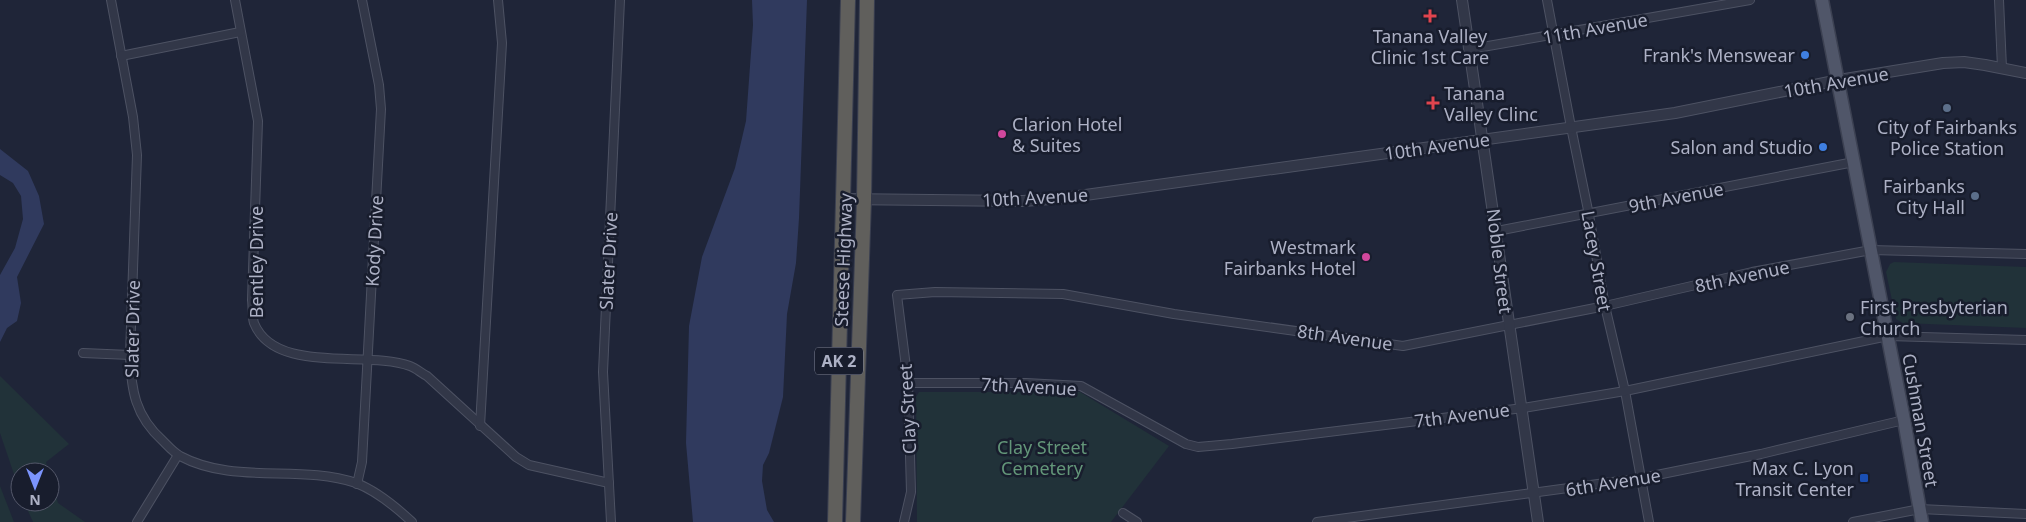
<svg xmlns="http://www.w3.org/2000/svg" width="2026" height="522" font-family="'Noto Sans',sans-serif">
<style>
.green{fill:#213239}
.water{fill:#303a5e}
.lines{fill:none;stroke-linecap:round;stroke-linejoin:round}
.minor-casing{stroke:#4d5263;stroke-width:10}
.tertiary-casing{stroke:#4d5263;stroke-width:12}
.primary-casing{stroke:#3c4152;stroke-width:15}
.trunk-casing{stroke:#3a3f50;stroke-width:16}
.minor{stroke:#323748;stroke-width:8}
.tertiary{stroke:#323748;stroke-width:10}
.primary{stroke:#505669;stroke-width:12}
.trunk{stroke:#605f5c;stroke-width:14}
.health-dot{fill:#e0444e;stroke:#181d2d;stroke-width:2}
.shop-dot{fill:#3f7fe0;stroke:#181d2d;stroke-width:2}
.service-dot{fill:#5c6f8a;stroke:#181d2d;stroke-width:2}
.hotel-dot{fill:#d1479c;stroke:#181d2d;stroke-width:2}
.worship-dot{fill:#6b7280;stroke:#181d2d;stroke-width:2}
.transit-dot{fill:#1a4fb4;stroke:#181d2d;stroke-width:2}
.labels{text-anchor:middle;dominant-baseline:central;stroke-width:5;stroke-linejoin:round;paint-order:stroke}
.shield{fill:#181d2d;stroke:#808597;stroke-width:1}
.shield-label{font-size:16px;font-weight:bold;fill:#adb1c5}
.street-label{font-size:18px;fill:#adb1c5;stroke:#181d2d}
.poi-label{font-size:18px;fill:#adb1c5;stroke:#181d2d;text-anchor:end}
.park-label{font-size:18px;fill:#639679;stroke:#181d2d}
</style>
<rect width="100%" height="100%" fill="#1f2538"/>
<g class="green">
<path d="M1894 262 2026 267V328L1903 323 1896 319 1886 272 1890 264Z"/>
<path d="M0 376 69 444 46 462 48 472H20V492L0 433Z"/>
<path d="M919 392H1080L1169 446 1111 522H917L916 397Z"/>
<path d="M50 477 58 503 85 522H33L24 502H50Z"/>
<path d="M0 486 14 522H0Z"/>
</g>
<g class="water">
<path d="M752 0H807L799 218 796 263 787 314 783 397 769 453 763 465 762 481 767 510 774 522H693L686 443 689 326 702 257 735 168 746 121 753 25Z"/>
<path d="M0 146V149L28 171 39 196 44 224 17 277 21 303 17 321 7 328 0 342V275L15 248 23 219 21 196 13 183 0 175Z"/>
</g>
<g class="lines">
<g class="minor-casing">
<g id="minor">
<path d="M111 0 133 117 137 155 130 355C131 390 135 416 163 441 168 446 173 452 180 456 234 485 300 464 356 483 377 491 396 507 412 522"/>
<path d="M235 0 258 121 252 300C253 307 252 317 254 323 275 375 367 350 410 366 416 368 421 373 427 376L516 457 529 465 609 483"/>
<path d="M1547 0 1571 127 1589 215 1605 306 1625 391 1649 522"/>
<path d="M1999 0 2002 68"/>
<path d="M1471 49 1750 0"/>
<path d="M121 56 240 32"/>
<path d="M1497 231 1854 162"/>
<path d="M83 353 130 355"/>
<path d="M908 383H1026L1081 386 1186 444 1198 447 1232 444 1523 408 1625 391 1888 336 2026 340"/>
<path d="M480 426 502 43 498 0"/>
<path d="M357 484 362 462 381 109 379 85 362 0"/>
<path d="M1123 513 1137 522"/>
<path d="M137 522 178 455"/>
<path d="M611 522 603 372 620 0"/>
<path d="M904 522 911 492 908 383 897 295 935 292 1063 294 1174 314 1403 346 1605 306 1752 272 1871 250 2026 254"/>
<path d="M1317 522 1642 478 1761 454 1904 420"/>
<path d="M1853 522 1920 509 2026 514"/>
</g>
</g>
<g class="tertiary-casing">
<g id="tertiary">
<path d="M1462 0 1538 522"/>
<path d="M843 199 1023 201 1064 198 1675 113 1839 80 1943 63 1964 62 1985 65 2026 73"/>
</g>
</g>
<g class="primary-casing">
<path id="primary" d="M1822 0 1904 420 1922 522"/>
</g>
<g class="trunk-casing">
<g id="trunk">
<path d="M835 522 848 0"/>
<path d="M853 522 864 200 867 0"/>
</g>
</g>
<use href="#minor" class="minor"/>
<use href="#tertiary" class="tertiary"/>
<use href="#primary" class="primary"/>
<use href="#trunk" class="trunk"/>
</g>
<g class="health-dot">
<path d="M1427.5 8.5h5v5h5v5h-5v5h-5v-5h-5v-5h5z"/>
<path d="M1430.5 95.5h5v5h5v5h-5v5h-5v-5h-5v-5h5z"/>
</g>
<g class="shop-dot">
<circle cx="1805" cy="55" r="5"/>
<circle cx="1823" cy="147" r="5"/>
</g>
<g class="service-dot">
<circle cx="1947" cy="108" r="5"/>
<circle cx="1975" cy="196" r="5"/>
</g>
<g class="hotel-dot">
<circle cx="1002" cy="134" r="5"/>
<circle cx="1366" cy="257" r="5"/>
</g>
<circle class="worship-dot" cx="1850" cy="317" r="5"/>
<rect class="transit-dot" x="1859" y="473" width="10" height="10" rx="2.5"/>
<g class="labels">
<rect class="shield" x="815" y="347.5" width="48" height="27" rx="4"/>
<g class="shield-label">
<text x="839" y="361">AK 2</text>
</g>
<g class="street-label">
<text transform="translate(1595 28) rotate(-10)">11th Avenue</text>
<text transform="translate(1836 82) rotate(-10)">10th Avenue</text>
<text transform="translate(1437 146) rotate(-8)">10th Avenue</text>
<text transform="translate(1035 197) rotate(-3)">10th Avenue</text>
<text transform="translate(1676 197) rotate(-11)">9th Avenue</text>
<text transform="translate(374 241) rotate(-87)">Kody Drive</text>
<text transform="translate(843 260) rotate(-88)">Steese Highway</text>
<text transform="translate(608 261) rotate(-87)">Slater Drive</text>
<text transform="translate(1500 261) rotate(83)">Noble Street</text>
<text transform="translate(1597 261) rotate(80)">Lacey Street</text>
<text transform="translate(256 262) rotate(-90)">Bentley Drive</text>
<text transform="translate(1742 276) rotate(-12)">8th Avenue</text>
<text transform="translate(132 329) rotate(-89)">Slater Drive</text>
<text transform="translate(1345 337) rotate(8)">8th Avenue</text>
<text transform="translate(1029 386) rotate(3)">7th Avenue</text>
<text transform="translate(907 409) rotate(-93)">Clay Street</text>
<text transform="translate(1462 415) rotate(-7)">7th Avenue</text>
<text transform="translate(1921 420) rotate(80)">Cushman Street</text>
<text transform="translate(1613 482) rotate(-9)">6th Avenue</text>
</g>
<g class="poi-label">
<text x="1430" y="36" text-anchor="middle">Tanana Valley<tspan x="1430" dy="21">Clinic 1st Care</tspan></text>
<text x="1795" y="55">Frank's Menswear</text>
<text x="1444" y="93" text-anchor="start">Tanana<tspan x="1444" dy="21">Valley Clinc</tspan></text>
<text x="1012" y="124" text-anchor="start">Clarion Hotel<tspan x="1012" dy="21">&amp; Suites</tspan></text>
<text x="1947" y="127" text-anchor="middle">City of Fairbanks<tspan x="1947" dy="21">Police Station</tspan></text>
<text x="1813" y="147">Salon and Studio</text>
<text x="1965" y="186">Fairbanks<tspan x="1965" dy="21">City Hall</tspan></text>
<text x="1356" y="247">Westmark<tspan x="1356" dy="21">Fairbanks Hotel</tspan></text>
<text x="1860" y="307" text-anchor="start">First Presbyterian<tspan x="1860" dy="21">Church</tspan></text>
<text x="1854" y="468">Max C. Lyon<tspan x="1854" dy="21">Transit Center</tspan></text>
</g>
<g class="park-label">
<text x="1042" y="447">Clay Street<tspan x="1042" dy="21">Cemetery</tspan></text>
</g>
</g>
<g transform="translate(35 487) rotate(180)"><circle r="24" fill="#181d2d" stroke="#54586a"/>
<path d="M0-4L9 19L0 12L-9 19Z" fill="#7b94fc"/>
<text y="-8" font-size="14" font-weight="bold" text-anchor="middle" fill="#adb1c5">N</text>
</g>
</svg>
